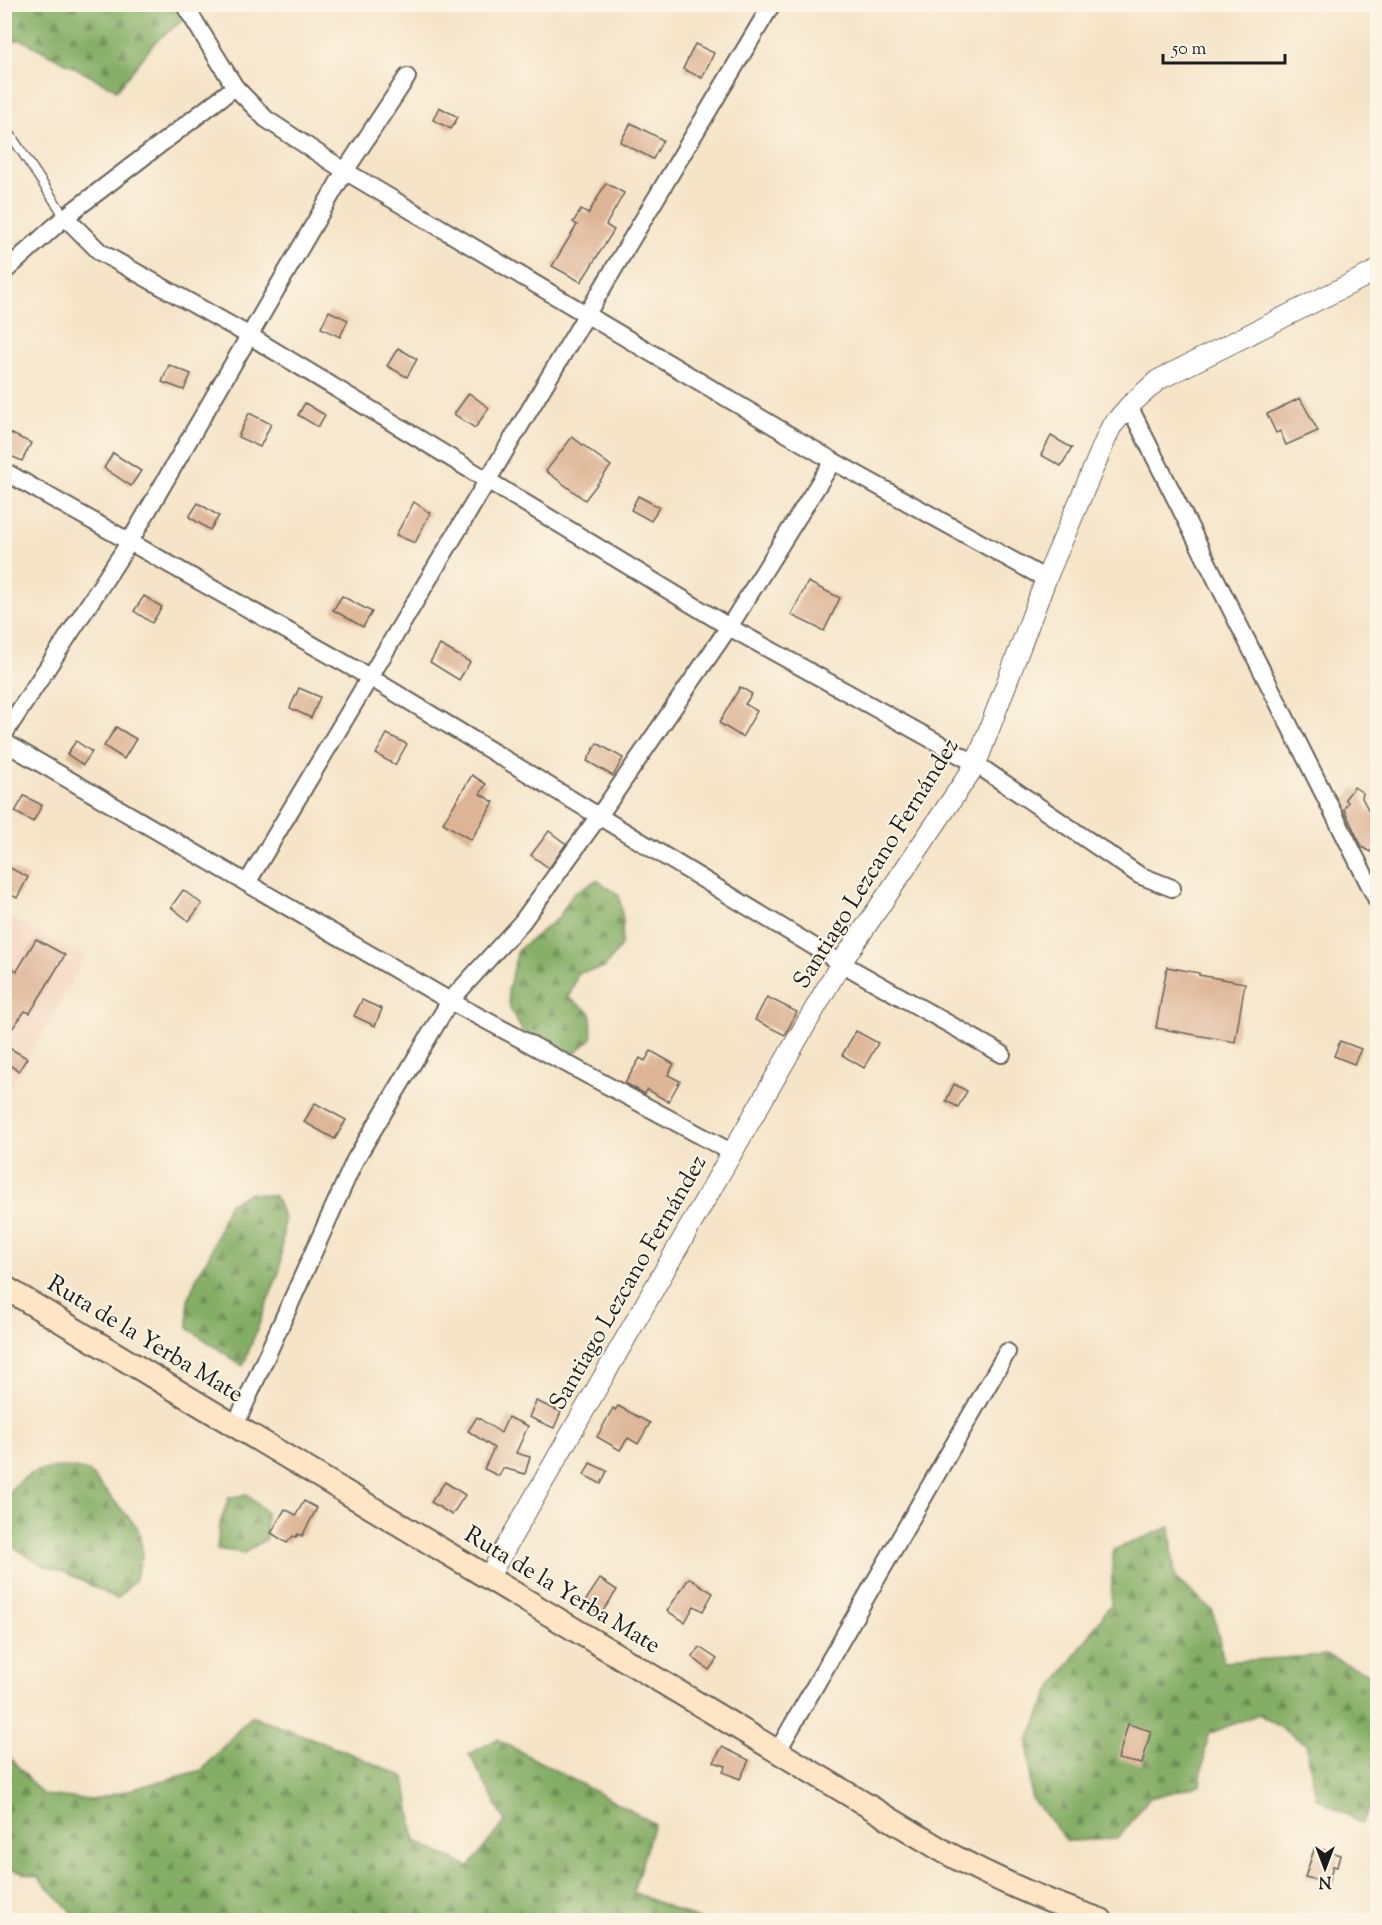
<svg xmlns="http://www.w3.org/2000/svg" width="1382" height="1925" font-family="'Sorts Mill Goudy',serif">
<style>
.built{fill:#f4d3c0}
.forest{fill:url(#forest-firs);stroke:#506440;stroke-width:1.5}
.building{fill:#ddb495}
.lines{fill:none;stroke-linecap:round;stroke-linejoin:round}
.service-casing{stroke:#686258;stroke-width:11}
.minor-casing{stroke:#686258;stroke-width:20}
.tertiary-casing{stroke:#686258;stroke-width:22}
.secondary-casing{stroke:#686258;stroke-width:26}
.service{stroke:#fff;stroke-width:8}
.minor{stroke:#fff;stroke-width:16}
.tertiary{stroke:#fff;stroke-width:20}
.secondary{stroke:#fde5c5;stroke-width:22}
.labels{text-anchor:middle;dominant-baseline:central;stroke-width:4.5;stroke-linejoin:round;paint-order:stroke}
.street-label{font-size:24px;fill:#1c1c1c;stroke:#fcf5e5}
</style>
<defs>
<pattern id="forest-firs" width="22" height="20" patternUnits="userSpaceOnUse" patternTransform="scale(1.5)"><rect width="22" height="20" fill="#84ad65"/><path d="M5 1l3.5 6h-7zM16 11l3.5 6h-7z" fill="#6b8c52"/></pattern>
</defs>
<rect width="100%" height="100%" fill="#fcf5e5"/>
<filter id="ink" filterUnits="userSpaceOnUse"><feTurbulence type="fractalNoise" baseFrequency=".0167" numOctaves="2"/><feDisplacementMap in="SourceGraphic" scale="12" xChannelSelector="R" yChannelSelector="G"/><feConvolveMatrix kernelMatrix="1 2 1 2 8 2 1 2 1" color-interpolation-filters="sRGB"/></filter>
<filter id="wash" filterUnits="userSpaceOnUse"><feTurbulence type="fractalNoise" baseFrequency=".008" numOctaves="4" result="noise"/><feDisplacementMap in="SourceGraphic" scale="24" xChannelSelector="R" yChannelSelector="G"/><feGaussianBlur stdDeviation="1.35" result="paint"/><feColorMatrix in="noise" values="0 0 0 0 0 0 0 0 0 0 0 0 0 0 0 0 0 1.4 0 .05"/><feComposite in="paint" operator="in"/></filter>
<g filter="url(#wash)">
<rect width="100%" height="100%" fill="#f5e4c8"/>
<path class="built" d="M5 915 85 957 50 1021 5 1096Z"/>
<g class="forest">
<path d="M5 5H203L156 41 117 90 20 39 5 45Z"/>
<path d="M597 880 619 895 623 921 621 946 604 968 578 973 569 998 591 1013 592 1038 572 1056 523 1032 510 1009 508 991 518 950 559 917 573 893Z"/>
<path d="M249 1193 275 1196 284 1219 280 1269 243 1366 188 1328V1301L197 1276 210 1254 228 1204Z"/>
<path d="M63 1467 88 1471 138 1528 143 1554 135 1580 117 1599 67 1573 43 1565 5 1542V1496C26 1473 33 1470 63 1467Z"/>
<path d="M247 1494 266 1512V1539L244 1553 217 1549 220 1523 229 1498Z"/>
<path d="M1170 1527 1175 1578 1213 1611 1224 1662 1326 1655 1372 1675 1378 1715 1377 1793 1362 1823 1316 1798 1306 1744 1259 1714 1208 1734 1200 1785 1149 1798 1118 1839 1067 1841 1031 1798 1028 1742 1049 1693 1111 1604 1113 1550Z"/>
<path d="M251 1716 335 1747 405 1777 415 1841 469 1867 505 1821 469 1754 497 1739 654 1823 633 1892 700 1920H79L38 1877 5 1868V1752L43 1795 92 1800 202 1770Z"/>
</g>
<g id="blocks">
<g class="building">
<path d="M695 44 714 53 702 78 683 69Z"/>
<path d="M439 107 458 117 451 129 433 120Z"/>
<path d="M631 123 663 140 653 159 620 142Z"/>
<path d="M606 183 624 193 606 225 614 230 581 282 552 266 577 225 573 222 581 210 588 214Z"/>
<path d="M329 311 348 320 340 337 321 328Z"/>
<path d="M398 348 417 359 407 377 387 366Z"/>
<path d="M169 365 191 374 184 390 162 382Z"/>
<path d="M469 393 489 408 475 428 454 414Z"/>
<path d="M1300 398 1318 431 1286 445 1280 431 1276 433 1267 414Z"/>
<path d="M305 403 325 415 318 427 298 415Z"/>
<path d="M249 413 271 424 260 447 238 437Z"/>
<path d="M4 430 31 443 22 461 4 453Z"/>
<path d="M1051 436 1072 448 1061 466 1041 455Z"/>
<path d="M572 437 611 466 585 500 546 471Z"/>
<path d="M113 453 141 471 131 486 104 468Z"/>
<path d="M638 496 659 507 651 521 631 510Z"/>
<path d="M414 502 430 513 415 543 396 535Z"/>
<path d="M198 503 219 516 210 530 189 517Z"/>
<path d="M808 582 840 598 824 631 791 615Z"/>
<path d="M144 596 162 607 152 623 134 611Z"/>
<path d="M342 596 372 612 363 627 333 610Z"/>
<path d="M440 645 470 662 459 680 430 662Z"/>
<path d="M740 687 752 694 745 704 757 711 742 737 719 723Z"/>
<path d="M299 688 320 697 311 718 290 708Z"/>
<path d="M116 727 136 739 124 759 104 746Z"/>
<path d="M387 734 407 744 395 765 376 754Z"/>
<path d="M76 741 92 752 83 765 67 754Z"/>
<path d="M597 743 623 758 613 776 587 761Z"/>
<path d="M472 775 486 784 480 794 494 802 471 840 443 823Z"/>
<path d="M1354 787 1363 793 1362 798 1369 811 1377 816V852L1372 849 1370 852 1362 847 1344 809 1348 802 1345 799Z"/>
<path d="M24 796 42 805 33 822 15 812Z"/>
<path d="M549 831 566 844 549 868 531 855Z"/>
<path d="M4 865 28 877 17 898 4 891Z"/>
<path d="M183 890 202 904 189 921 171 907Z"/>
<path d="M36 939 65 955 30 1013 25 1011 4 1040V963L17 971Z"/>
<path d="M1167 967 1199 973V975L1245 983 1235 1042 1156 1028Z"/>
<path d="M767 997 797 1012 785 1035 755 1020Z"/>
<path d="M362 1000 382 1009 375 1026 354 1016Z"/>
<path d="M856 1031 878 1043 864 1068 842 1055Z"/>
<path d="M1340 1041 1361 1049 1354 1064 1334 1056Z"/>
<path d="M4 1045 27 1058 19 1071 4 1062Z"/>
<path d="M651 1051 674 1064 668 1075 680 1081 668 1102 647 1089 645 1094 625 1083 640 1058 645 1061Z"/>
<path d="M954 1084 967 1091 958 1107 946 1101Z"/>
<path d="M315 1103 346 1120 335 1139 304 1122Z"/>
<path d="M536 1401 561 1412 554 1428 529 1417Z"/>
<path d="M618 1406 650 1423 638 1444 628 1438 620 1450 597 1437 613 1408 615 1410Z"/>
<path d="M477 1417 501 1433 508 1417 528 1426 516 1453 530 1457 525 1474 503 1468 499 1476 484 1469 494 1448 468 1431Z"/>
<path d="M590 1463 607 1471 601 1484 584 1475Z"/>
<path d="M445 1482 465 1495 452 1515 431 1502Z"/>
<path d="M304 1501 317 1508 302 1536 298 1534 296 1537 293 1536 287 1543 271 1533 285 1509 296 1515Z"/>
<path d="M689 1578 713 1593 703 1611 694 1606 685 1622 667 1611Z"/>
<path d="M600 1579 617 1590 601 1614 584 1603Z"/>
<path d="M699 1647 717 1659 709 1670 692 1657Z"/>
<path d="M1128 1724 1151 1731 1142 1764 1118 1759Z"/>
<path d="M722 1747 749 1760 740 1779 723 1772 726 1766 714 1762Z"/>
<path d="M1315 1847 1340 1855 1337 1867 1333 1866 1328 1883 1305 1877Z"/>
</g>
</g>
</g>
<g filter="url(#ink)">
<use href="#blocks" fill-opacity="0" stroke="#686258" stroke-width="1.5"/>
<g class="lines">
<g class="service-casing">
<path id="service" d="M4 125 65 217"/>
</g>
<g class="minor-casing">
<g id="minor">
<path d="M184 4 235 87 266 119 345 171 833 461 1046 579"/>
<path d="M65 217 100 252 250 336 729 627 976 764 1139 875 1172 888"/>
<path d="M4 272 65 217 235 87"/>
<path d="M1129 406 1378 902"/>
<path d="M4 471 371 678 841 963 1002 1054"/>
<path d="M4 734 129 543 345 171 407 77"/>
<path d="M4 742 450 1001 733 1153"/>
<path d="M247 883 772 4"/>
<path d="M235 1426 355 1160 450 1001 522 922 599 816 729 627 833 461"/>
<path d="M777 1752 1007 1352"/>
</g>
</g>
<g class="tertiary-casing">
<path id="tertiary" d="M488 1578 841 963 976 764 1046 579 1111 427 1129 406 1158 380 1378 270"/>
</g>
<g class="secondary-casing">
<path id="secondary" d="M4 1287 945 1852C995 1879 1047 1902 1101 1920"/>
</g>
<use href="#service" class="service"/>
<use href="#minor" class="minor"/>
<use href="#tertiary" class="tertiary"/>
<use href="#secondary" class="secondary"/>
</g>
</g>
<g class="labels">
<g class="street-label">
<text transform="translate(877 864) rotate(-58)">Santiago Lezcano Fernández</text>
<text transform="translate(629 1283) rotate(-60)">Santiago Lezcano Fernández</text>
<text transform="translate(145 1340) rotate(31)">Ruta de la Yerba Mate</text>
<text transform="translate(562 1591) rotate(31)">Ruta de la Yerba Mate</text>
</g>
</g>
<rect width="1382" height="1925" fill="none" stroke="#fcf5e5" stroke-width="24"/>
<g transform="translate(1325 1868) rotate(180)" stroke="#fcf5e5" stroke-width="4.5" paint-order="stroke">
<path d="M0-4.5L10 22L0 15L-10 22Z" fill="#1c1c1c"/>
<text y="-9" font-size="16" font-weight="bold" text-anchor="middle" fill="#1c1c1c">N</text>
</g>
<path d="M1163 54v9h122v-9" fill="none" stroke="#1c1c1c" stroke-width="3"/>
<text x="1172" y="54" font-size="18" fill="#1c1c1c" stroke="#fcf5e5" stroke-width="4.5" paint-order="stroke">50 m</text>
</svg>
